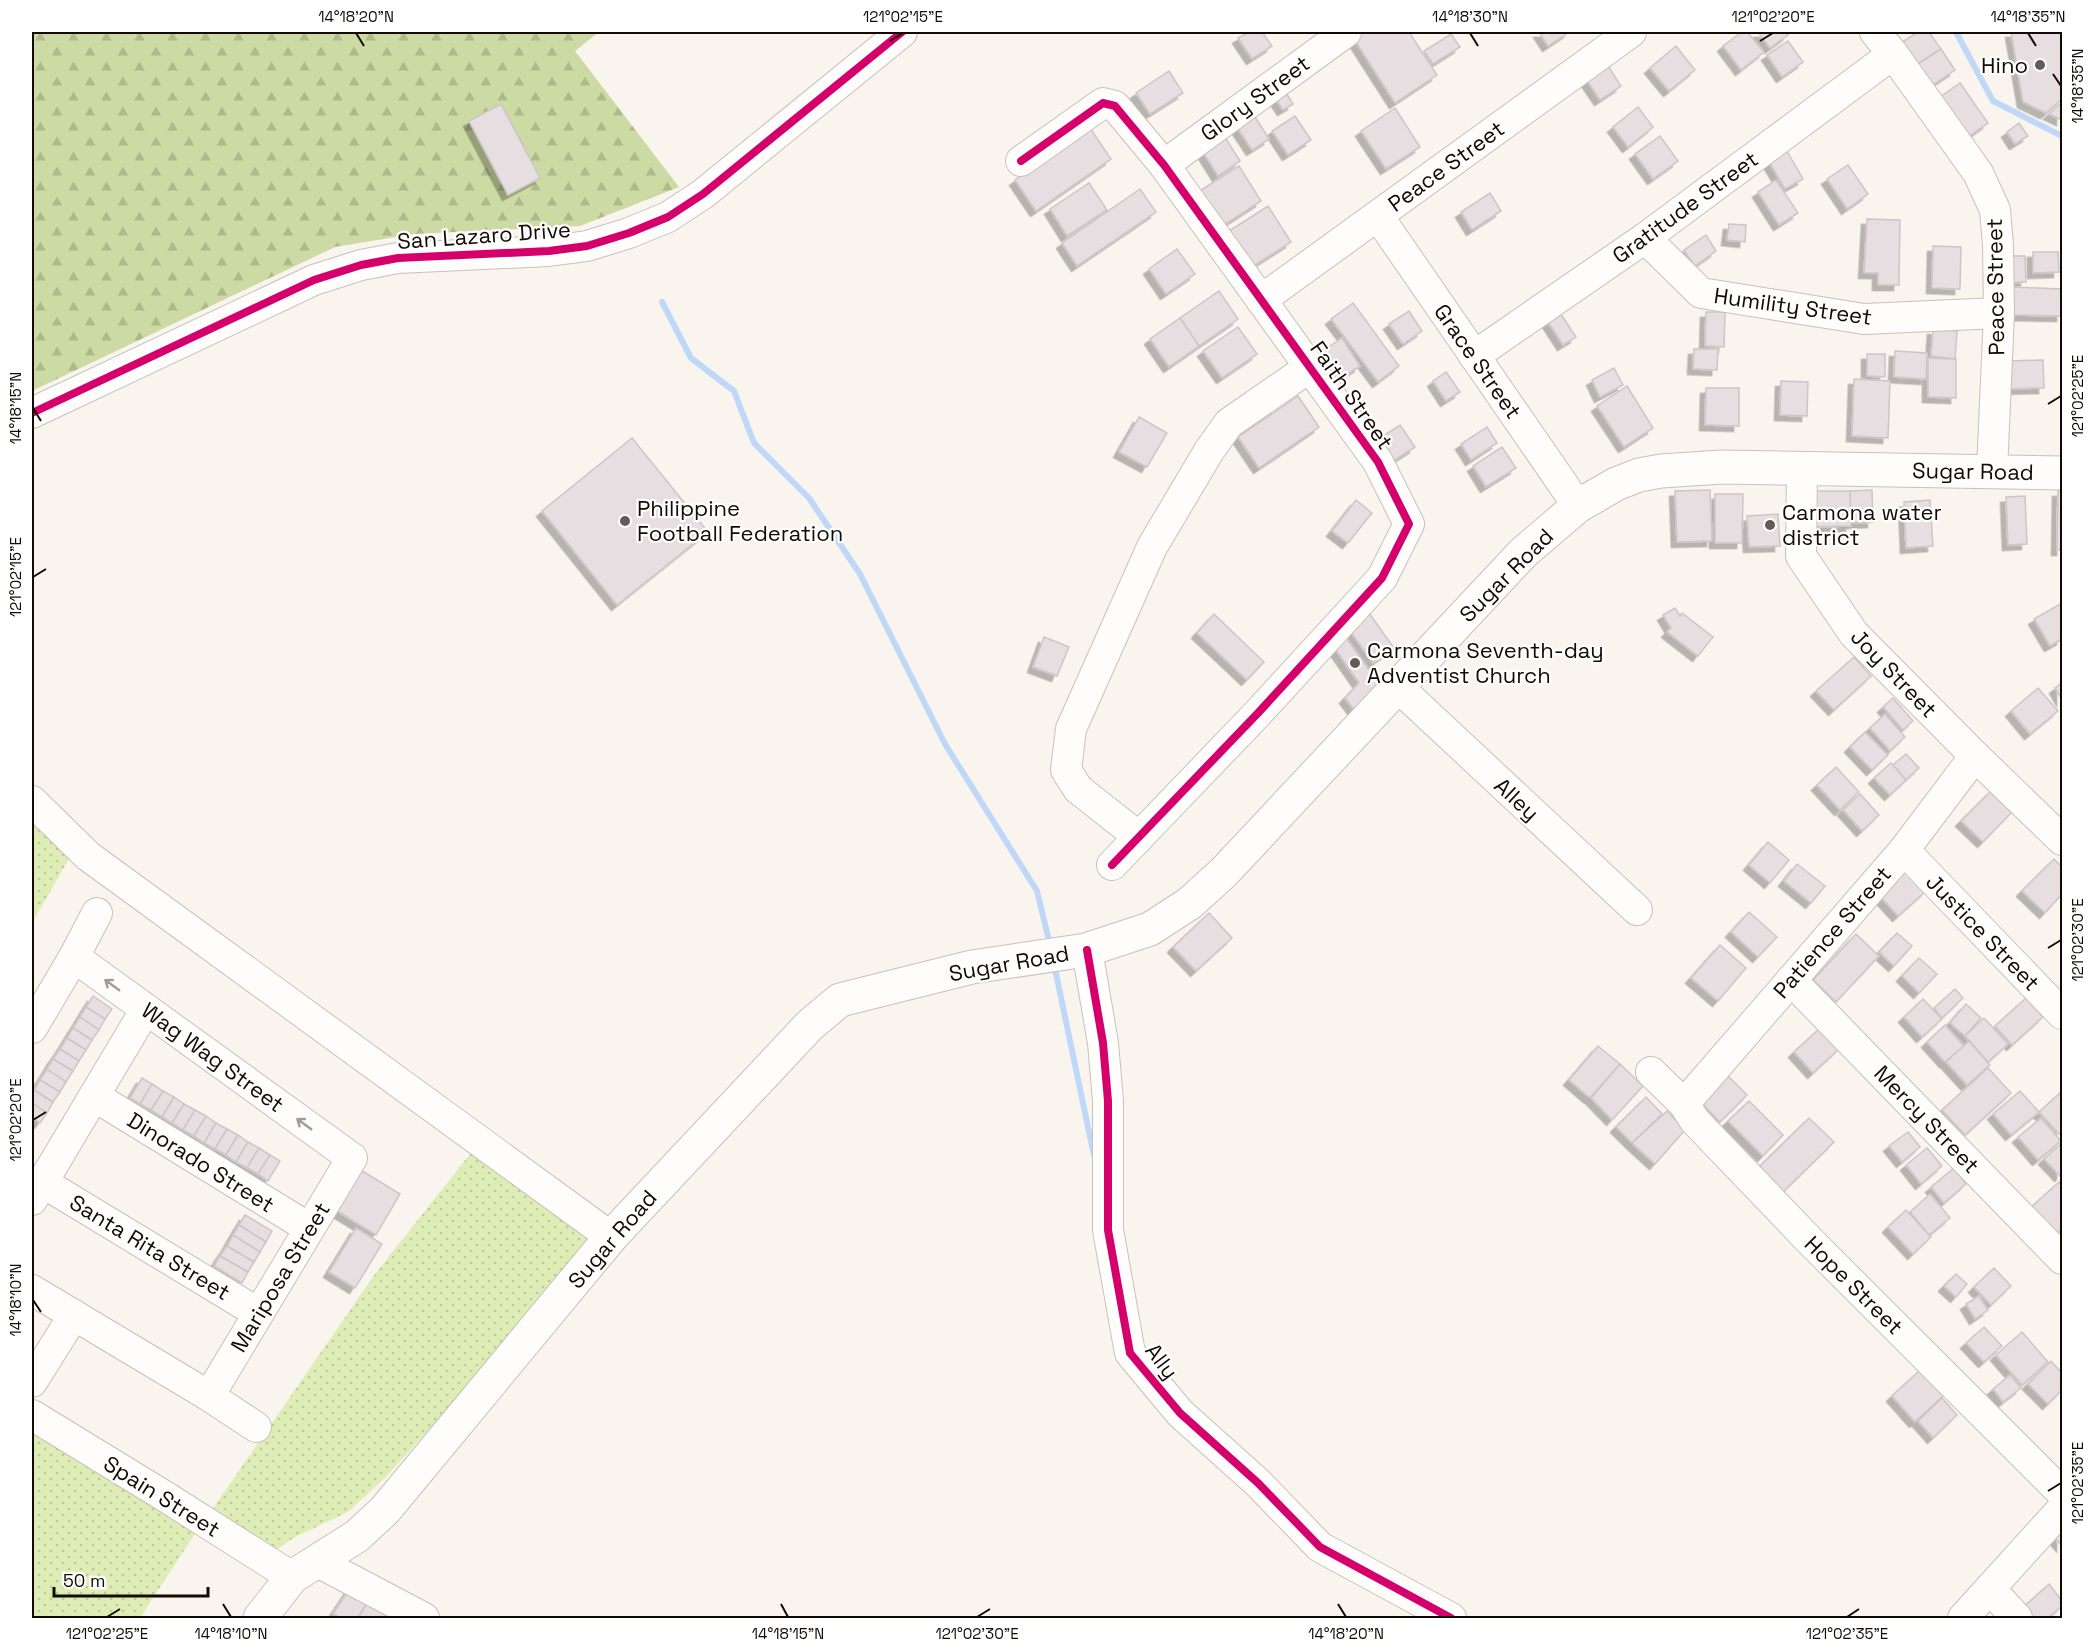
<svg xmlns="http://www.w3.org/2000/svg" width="2094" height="1650" font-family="'Space Grotesk',sans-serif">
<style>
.grass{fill:url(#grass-dots)}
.forest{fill:url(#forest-firs)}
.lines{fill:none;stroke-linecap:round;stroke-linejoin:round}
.stream{stroke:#c0d8f7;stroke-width:6}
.building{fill:#e6dee1;stroke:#ccc6c8;stroke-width:1.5;filter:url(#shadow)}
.minor-casing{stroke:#c8c1ba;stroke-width:32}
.major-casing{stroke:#c8c1ba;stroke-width:35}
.minor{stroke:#fefdfc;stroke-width:30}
.major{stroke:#fefdfc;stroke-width:33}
.cycleway-casing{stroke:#fff;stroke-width:11}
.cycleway{stroke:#d6006c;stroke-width:8}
.oneway{stroke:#a09c98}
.ticks{fill:none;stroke:#120a03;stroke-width:2}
.poi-dot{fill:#635c55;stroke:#fff;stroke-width:2}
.labels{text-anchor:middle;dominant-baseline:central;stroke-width:4.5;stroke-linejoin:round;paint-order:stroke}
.poi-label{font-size:22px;fill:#120a03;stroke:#fff;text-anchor:start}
.street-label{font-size:22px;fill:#120a03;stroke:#fff}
.neatline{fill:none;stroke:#120a03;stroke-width:2}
.ticks-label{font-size:15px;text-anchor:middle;fill:#120a03}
</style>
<defs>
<pattern id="grass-dots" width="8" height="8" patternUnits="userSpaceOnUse" patternTransform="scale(1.5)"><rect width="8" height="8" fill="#deedb6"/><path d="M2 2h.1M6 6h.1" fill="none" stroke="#bdca9b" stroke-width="1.8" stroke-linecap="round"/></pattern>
<pattern id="forest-firs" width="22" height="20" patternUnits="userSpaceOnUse" patternTransform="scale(1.5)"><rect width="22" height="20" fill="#ccdaa3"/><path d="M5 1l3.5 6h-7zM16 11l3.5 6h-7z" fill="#aeba8b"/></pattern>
<filter id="shadow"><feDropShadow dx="-5.5" dy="5.5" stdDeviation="0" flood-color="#0004"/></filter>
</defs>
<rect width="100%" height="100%" fill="#f9f4ee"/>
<g class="grass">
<path d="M32 816 70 857 32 923Z"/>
<path d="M471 1153 596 1244 385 1478 348 1512 295 1537 273 1552 209 1514 375 1274Z"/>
<path d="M32 1427 198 1529 140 1618H32Z"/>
</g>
<path class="forest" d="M32 32H599L575 51 679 187 580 226 414 234 335 247 32 391Z"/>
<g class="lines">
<g class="stream">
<path d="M1956 32 1993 101 2062 136"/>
<path d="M662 302 691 358 734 391 754 443 809 498 860 574 945 744 1037 891 1050 945"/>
<path d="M1054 964 1094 1156"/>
</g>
</g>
<g class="building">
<path d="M1249 32H1262L1272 46 1252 59 1238 38Z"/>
<path d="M1358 32H1409L1437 75 1395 103 1352 36Z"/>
<path d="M1539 32H1569L1548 46Z"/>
<path d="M1742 32H1747L1764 52 1741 70 1723 46Z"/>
<path d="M1758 32H1785L1788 35 1770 48Z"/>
<path d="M1918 32H1929L1941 49 1908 70 1893 48Z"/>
<path d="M2011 32H2062V99L2046 113 2023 102Z"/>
<path d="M1451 34 1460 47 1433 64 1424 51Z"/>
<path d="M1788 41 1803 62 1782 77 1767 55Z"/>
<path d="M1676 46 1695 70 1669 91 1650 68Z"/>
<path d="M1941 49 1955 70 1922 92 1907 71Z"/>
<path d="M1602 57 1621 86 1600 100 1581 72Z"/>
<path d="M1169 71 1183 93 1150 114 1136 93Z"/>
<path d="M1960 83 1988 123 1961 142 1933 102Z"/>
<path d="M1281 85 1293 104 1283 110 1271 92Z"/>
<path d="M2062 102V120L2049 114Z"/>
<path d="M501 104 540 178 508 195 469 121Z"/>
<path d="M1638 107 1653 127 1628 147 1613 127Z"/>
<path d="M1395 108 1420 147 1386 169 1361 131Z"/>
<path d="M1250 109 1269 139 1252 150 1233 121Z"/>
<path d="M1295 116 1311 140 1288 155 1272 131Z"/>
<path d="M2019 123 2028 136 2015 144 2007 132Z"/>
<path d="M1090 128 1111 159 1036 211 1015 180Z"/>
<path d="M1219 128 1240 161 1218 176 1197 142Z"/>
<path d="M1660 136 1678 161 1653 179 1635 154Z"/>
<path d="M1784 146 1803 179 1785 189 1766 157Z"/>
<path d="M1848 165 1868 194 1847 209 1827 179Z"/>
<path d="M1239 166 1261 201 1221 227 1198 192Z"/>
<path d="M1776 180 1798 213 1779 225 1758 192Z"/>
<path d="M1089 183 1107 210 1067 236 1050 209Z"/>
<path d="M1140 189 1156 212 1077 266 1062 243Z"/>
<path d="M1490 193 1501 211 1472 230 1461 212Z"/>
<path d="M1268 206 1291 242 1252 267 1229 231Z"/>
<path d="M1867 219 1900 220 1899 285H1878V273H1864Z"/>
<path d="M1729 224 1746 225 1745 242 1727 240Z"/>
<path d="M1706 235 1716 251 1695 266 1684 250Z"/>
<path d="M1933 246 1961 247 1960 289 1932 288Z"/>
<path d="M1177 249 1195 274 1166 294 1149 269Z"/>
<path d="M2033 252H2058L2059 272 2033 273Z"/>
<path d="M2005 256H2025L2026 282 2006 283Z"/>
<path d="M2011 287 2062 289V316L2011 315Z"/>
<path d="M1219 291 1238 319 1199 346 1180 318Z"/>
<path d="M1353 303 1399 366 1378 382 1331 319Z"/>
<path d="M1409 311 1422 331 1403 344 1389 324Z"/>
<path d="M1559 311 1576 337 1563 345 1546 319Z"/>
<path d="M1706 312H1725L1724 347 1705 346Z"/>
<path d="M1180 318 1199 346 1169 367 1150 339Z"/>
<path d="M1238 327 1257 354 1222 378 1203 351Z"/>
<path d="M1933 329 1957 331 1955 359 1931 356Z"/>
<path d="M1342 338 1360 366 1329 386 1312 358Z"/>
<path d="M1694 349H1718L1717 370 1693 369Z"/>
<path d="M1895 351 1927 353 1926 379 1894 377Z"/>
<path d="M1867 354H1885V377L1867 376Z"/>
<path d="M1928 358 1956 359V398L1928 397Z"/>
<path d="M2043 360 2044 388 2008 389 2007 361Z"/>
<path d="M1614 368 1623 385 1600 397 1592 380Z"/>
<path d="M1446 372 1460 392 1446 401 1433 381Z"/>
<path d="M1854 379 1890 381 1888 438 1852 436Z"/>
<path d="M1781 381 1808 382 1807 416 1780 415Z"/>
<path d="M1627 386 1653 428 1624 447 1597 406Z"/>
<path d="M1706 388H1739V426L1705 425Z"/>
<path d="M1298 396 1319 427 1259 468 1238 437Z"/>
<path d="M1139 417 1167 433 1147 467 1119 452Z"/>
<path d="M1400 425 1415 447 1389 464 1374 442Z"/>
<path d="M1487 427 1497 443 1471 460 1461 444Z"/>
<path d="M632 438 708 532 617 605 542 511Z"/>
<path d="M1502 447 1516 468 1486 487 1473 466Z"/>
<path d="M1710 490 1712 541 1677 542 1675 491Z"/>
<path d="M1872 490 1873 522 1851 523 1850 491Z"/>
<path d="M1807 491H1850L1851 526 1808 527Z"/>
<path d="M2058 491H2062V550H2057Z"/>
<path d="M1715 494H1743L1742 543H1715Z"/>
<path d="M2025 496 2027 544 2008 545 2006 497Z"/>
<path d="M1356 500 1372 513 1348 543 1332 531Z"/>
<path d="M1930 500 1933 546 1906 548 1904 502Z"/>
<path d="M1778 514 1780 546 1749 547 1747 516Z"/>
<path d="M2062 603V639L2050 646 2034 619Z"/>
<path d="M1675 608 1680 616 1682 613 1713 637 1698 656 1667 632 1671 628 1663 615Z"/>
<path d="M1369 613 1394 648 1373 663 1348 628Z"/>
<path d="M1214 614 1264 662 1247 680 1197 633Z"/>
<path d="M1342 632 1383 689 1358 715 1345 698 1359 683 1331 643Z"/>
<path d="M1044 637 1069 647 1057 676 1033 667Z"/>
<path d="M1854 657 1871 676 1834 710 1816 691Z"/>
<path d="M2062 683V700L2055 688Z"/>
<path d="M2038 688 2058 711 2030 734 2011 711Z"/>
<path d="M1893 698 1913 721 1903 730 1883 707Z"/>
<path d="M1885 714 1905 737 1890 751 1870 728Z"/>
<path d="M1865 732 1888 755 1872 770 1850 747Z"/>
<path d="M1906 754 1919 768 1906 780 1893 765Z"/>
<path d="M1891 763 1906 780 1890 795 1874 778Z"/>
<path d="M1836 767 1859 792 1840 810 1817 785Z"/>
<path d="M1991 791 2012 812 1983 842 1961 821Z"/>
<path d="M1860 794 1879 815 1862 831 1843 810Z"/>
<path d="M1768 842 1789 860 1770 883 1749 865Z"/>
<path d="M2054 859 2062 867V894L2045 913 2022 891Z"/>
<path d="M1797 864 1825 886 1811 903 1784 881Z"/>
<path d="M1907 870 1926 891 1898 916 1879 895Z"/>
<path d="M1749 912 1777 937 1758 957 1731 932Z"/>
<path d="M1209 913 1232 938 1196 971 1173 947Z"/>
<path d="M1897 933 1912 946 1894 966 1879 952Z"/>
<path d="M1856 934 1879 956 1836 1002 1813 980Z"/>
<path d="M1720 945 1746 968 1718 1001 1691 978Z"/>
<path d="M1919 958 1937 974 1919 993 1902 976Z"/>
<path d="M1955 989 1963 998 1942 1018 1934 1008Z"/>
<path d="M93 996 112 1009 105 1019 86 1007Z"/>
<path d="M2026 998 2043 1017 2012 1045 1995 1026Z"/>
<path d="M1923 999 1942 1019 1922 1037 1904 1017Z"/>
<path d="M1966 1004 1981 1018 1965 1036 1950 1023Z"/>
<path d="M86 1007 105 1019 99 1030 80 1017Z"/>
<path d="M80 1017 99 1030 92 1040 73 1028Z"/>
<path d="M1984 1018 2008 1044 1988 1062 1965 1036Z"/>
<path d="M1945 1025 1964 1046 1945 1062 1927 1042Z"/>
<path d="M1821 1027 1840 1048 1813 1073 1794 1052Z"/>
<path d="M73 1028 92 1040 86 1050 67 1038Z"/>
<path d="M67 1038 86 1050 79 1061 60 1049Z"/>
<path d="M1969 1041 1990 1065 1967 1085 1946 1062Z"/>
<path d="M1598 1046 1620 1064 1590 1098 1569 1080Z"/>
<path d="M60 1049 79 1061 73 1071 53 1059Z"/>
<path d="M53 1059 73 1071 66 1082 47 1069Z"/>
<path d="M1620 1064 1643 1086 1612 1120 1591 1098Z"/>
<path d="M1988 1068 2011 1093 1965 1135 1942 1110Z"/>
<path d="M47 1069 66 1082 60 1092 40 1080Z"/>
<path d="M1724 1072 1747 1095 1720 1122 1697 1098Z"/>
<path d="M142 1078 152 1084 140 1104 130 1098Z"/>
<path d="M40 1080 60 1092 53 1102 34 1090Z"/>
<path d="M152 1084 163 1091 151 1110 140 1104Z"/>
<path d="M34 1090 53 1102 47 1113 32 1103V1093Z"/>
<path d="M163 1091 174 1097 162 1117 151 1110Z"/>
<path d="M2020 1091 2039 1112 2011 1135 1993 1114Z"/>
<path d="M2060 1093 2062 1096V1135L2061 1136 2039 1112Z"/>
<path d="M174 1097 184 1104 172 1123 162 1117Z"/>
<path d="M1646 1097 1662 1114 1632 1143 1616 1127Z"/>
<path d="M1749 1101 1783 1135 1763 1156 1728 1121Z"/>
<path d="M32 1103 47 1113 40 1123 32 1118Z"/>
<path d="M184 1104 195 1110 183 1130 172 1123Z"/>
<path d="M195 1110 206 1116 194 1136 183 1130Z"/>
<path d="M1667 1111 1685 1130 1655 1164 1632 1143Z"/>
<path d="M206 1116 216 1123 204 1143 194 1136Z"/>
<path d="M1809 1118 1834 1142 1781 1194 1757 1169Z"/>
<path d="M2041 1118 2061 1141 2038 1160 2018 1137Z"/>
<path d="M216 1123 227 1129 215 1149 204 1143Z"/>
<path d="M227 1129 238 1135 226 1155 215 1149Z"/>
<path d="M1908 1132 1920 1147 1902 1162 1889 1146Z"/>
<path d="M238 1135 248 1142 236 1162 226 1155Z"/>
<path d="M248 1142 259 1148 247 1168 236 1162Z"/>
<path d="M2062 1143V1174L2060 1176 2044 1159Z"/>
<path d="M259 1148 270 1155 258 1174 247 1168Z"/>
<path d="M1927 1148 1942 1166 1921 1184 1906 1165Z"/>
<path d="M270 1155 280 1161 268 1181 258 1174Z"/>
<path d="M1954 1168 1966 1184 1944 1203 1931 1187Z"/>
<path d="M359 1169 400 1194 376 1235 334 1209Z"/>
<path d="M2059 1182 2062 1186V1229L2055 1236 2030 1208Z"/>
<path d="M1930 1194 1950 1218 1929 1235 1910 1212Z"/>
<path d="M1906 1210 1931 1237 1913 1254 1888 1227Z"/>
<path d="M245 1215 272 1231 266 1242 239 1225Z"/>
<path d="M239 1225 266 1242 260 1252 233 1235Z"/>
<path d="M356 1228 382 1244 355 1288 329 1272Z"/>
<path d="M233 1235 260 1252 254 1262 227 1246Z"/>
<path d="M227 1246 254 1262 248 1272 220 1256Z"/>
<path d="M220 1256 248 1272 242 1283 214 1266Z"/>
<path d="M1994 1268 2011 1286 1991 1305 1974 1287Z"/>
<path d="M1956 1274 1967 1284 1956 1297 1944 1286Z"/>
<path d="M1979 1296 1988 1310 1975 1319 1966 1304Z"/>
<path d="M1984 1327 2002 1346 1984 1362 1966 1343Z"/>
<path d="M2022 1332 2048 1362 2022 1385 1996 1355Z"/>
<path d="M2051 1361 2062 1373V1390L2048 1404 2028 1384Z"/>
<path d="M1920 1370 1943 1396 1915 1422 1892 1396Z"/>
<path d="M2010 1375 2021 1388 2003 1402 1993 1389Z"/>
<path d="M1942 1398 1957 1415 1933 1438 1918 1421Z"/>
<path d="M2062 1525V1546L2052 1535Z"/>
<path d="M2049 1584 2062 1601V1606L2048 1618H2028L2020 1610Z"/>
<path d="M350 1588 369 1600 358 1618H340L333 1614Z"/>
<path d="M369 1600 389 1612 385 1618H358Z"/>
</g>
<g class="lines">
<g class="minor-casing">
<g id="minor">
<path d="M1875 32 1893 54 1978 173 1995 210 1998 245 1999 313 1992 471"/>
<path d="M1021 161 1103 103 1115 106 1164 165 1378 462 1409 524 1382 578 1258 713 1112 865"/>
<path d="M1164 165 1346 32"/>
<path d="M1378 216 1578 506"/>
<path d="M1645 238 1701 293 1864 319 1999 313"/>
<path d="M1261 300 1631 32"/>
<path d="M1474 356 1645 238 1893 54"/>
<path d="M32 413 314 280 361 265 398 258 549 251 587 246 629 233 668 217 703 194 902 32"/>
<path d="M1802 468 1801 556 1854 634 1975 756 2062 840"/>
<path d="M1398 687 1637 910"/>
<path d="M32 801 88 856 611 1237"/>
<path d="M1139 837 1078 789 1066 770 1071 729 1152 547 1209 451 1229 423 1310 367"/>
<path d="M1904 850 2062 1014"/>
<path d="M1087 950 1103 1043 1108 1101V1230L1130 1353 1180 1413 1258 1483 1320 1547 1451 1618"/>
<path d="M74 957 352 1158 209 1396"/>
<path d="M1791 980 2062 1259"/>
<path d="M32 1028 74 957 97 913"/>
<path d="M1651 1072 1684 1104 1695 1121 1810 1241 2062 1493"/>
<path d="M94 1096 309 1228"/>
<path d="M1684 1104 1904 850 1975 756"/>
<path d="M42 1182 258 1313"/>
<path d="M32 1200 146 1009"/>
<path d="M32 1290 209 1396 256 1427"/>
<path d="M32 1382 74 1315"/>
<path d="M32 1415 166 1497 292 1577"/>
<path d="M316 1561 424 1618"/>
<path d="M1990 1589 2017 1618"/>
<path d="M1963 1618 2062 1509"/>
</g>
</g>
<g class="major-casing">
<path id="major" d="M260 1618 292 1577 357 1536 385 1510 611 1237 810 1025 840 1000 972 967 1086 950 1150 929 1190 903 1224 872 1523 553 1578 506 1616 484 1639 475 1661 471 1722 467 2062 473"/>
</g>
<use href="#minor" class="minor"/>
<use href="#major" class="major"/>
<g class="cycleway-casing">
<g id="cycleway">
<path d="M1021 161 1103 103 1115 106 1164 165 1378 462 1409 524 1382 578 1258 713 1112 865"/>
<path d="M32 413 314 280 361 265 398 258 549 251 587 246 629 233 668 217 703 194 902 32"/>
<path d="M1087 950 1103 1043 1108 1101V1230L1130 1353 1180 1413 1258 1483 1320 1547 1451 1618"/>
</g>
</g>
<use href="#cycleway" class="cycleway"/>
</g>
<defs><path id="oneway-shaft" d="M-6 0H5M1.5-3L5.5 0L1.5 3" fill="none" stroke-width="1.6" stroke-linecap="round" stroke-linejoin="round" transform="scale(1.5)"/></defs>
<g class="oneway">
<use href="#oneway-shaft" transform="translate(112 985) rotate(-144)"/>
<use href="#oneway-shaft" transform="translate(304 1124) rotate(-144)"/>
</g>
<path class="ticks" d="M356 33 364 46M1470 33 1478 46M2028 33 2036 46M890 41 903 33M1760 41 1773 33M2053 74 2061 86M2048 404 2061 396M33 408 41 421M33 577 46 569M2048 948 2061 940M33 1120 46 1112M33 1300 41 1312M2048 1491 2061 1483M223 1604 231 1617M781 1604 788 1617M1338 1604 1346 1617M107 1617 120 1609M977 1617 990 1609M1847 1617 1859 1609"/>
<g class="poi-dot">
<circle cx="2040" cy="65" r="6"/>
<circle cx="625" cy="521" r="6"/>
<circle cx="1770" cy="525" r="6"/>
<circle cx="1355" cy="663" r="6"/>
</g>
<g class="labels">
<g class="poi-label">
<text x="2028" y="65" text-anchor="end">Hino</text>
<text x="637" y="508">Philippine<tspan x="637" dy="25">Football Federation</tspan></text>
<text x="1782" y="512">Carmona water<tspan x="1782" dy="25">district</tspan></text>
<text x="1367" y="650">Carmona Seventh-day<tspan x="1367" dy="25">Adventist Church</tspan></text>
</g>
<g class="street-label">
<text transform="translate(1255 98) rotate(-36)">Glory Street</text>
<text transform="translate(1446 166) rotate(-36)">Peace Street</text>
<text transform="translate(1685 207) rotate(-36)">Gratitude Street</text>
<text transform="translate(484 235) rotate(-4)">San Lazaro Drive</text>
<text transform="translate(1995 287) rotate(-91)">Peace Street</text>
<text transform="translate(1793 306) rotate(8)">Humility Street</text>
<text transform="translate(1478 361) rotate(55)">Grace Street</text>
<text transform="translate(1352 395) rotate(55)">Faith Street</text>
<text transform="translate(1973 471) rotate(1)">Sugar Road</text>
<text transform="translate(1506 575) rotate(-45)">Sugar Road</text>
<text transform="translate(1894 673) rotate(46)">Joy Street</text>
<text transform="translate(1517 799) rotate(43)">Alley</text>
<text transform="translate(1832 932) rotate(-49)">Patience Street</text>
<text transform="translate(1983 932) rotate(46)">Justice Street</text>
<text transform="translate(1009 963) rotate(-10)">Sugar Road</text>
<text transform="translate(213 1057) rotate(36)">Wag Wag Street</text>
<text transform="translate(1927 1119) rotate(46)">Mercy Street</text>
<text transform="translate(201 1162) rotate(32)">Dinorado Street</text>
<text transform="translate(612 1239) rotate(-49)">Sugar Road</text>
<text transform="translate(150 1247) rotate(31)">Santa Rita Street</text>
<text transform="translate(280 1277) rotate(-59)">Mariposa Street</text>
<text transform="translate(1854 1285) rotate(45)">Hope Street</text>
<text transform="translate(1162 1361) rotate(53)">Ally</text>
<text transform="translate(162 1496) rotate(32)">Spain Street</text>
</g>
</g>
<rect width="2094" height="1650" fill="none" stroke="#ffffff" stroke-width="66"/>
<path d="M54 1587v9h154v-9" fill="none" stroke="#120a03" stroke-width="3"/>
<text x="63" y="1587" font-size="18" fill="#120a03" stroke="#ffffff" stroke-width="4.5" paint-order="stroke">50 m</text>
<rect x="33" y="33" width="2028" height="1584" class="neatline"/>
<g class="ticks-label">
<text x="356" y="22">14°18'20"N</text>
<text x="903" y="22">121°02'15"E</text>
<text x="1470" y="22">14°18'30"N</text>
<text x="1773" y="22">121°02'20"E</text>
<text x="2028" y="22">14°18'35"N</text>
<text transform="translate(2078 86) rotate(-90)" y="5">14°18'35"N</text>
<text transform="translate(2078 396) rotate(-90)" y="5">121°02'25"E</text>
<text transform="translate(16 408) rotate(-90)" y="5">14°18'15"N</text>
<text transform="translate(16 577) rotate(-90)" y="5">121°02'15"E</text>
<text transform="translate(2078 940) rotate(-90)" y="5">121°02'30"E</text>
<text transform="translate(16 1120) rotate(-90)" y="5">121°02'20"E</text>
<text transform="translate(16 1300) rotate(-90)" y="5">14°18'10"N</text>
<text transform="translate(2078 1483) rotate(-90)" y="5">121°02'35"E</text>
<text x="107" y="1639">121°02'25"E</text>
<text x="231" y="1639">14°18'10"N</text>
<text x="788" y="1639">14°18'15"N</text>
<text x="977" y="1639">121°02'30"E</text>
<text x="1346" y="1639">14°18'20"N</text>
<text x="1847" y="1639">121°02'35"E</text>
</g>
</svg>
